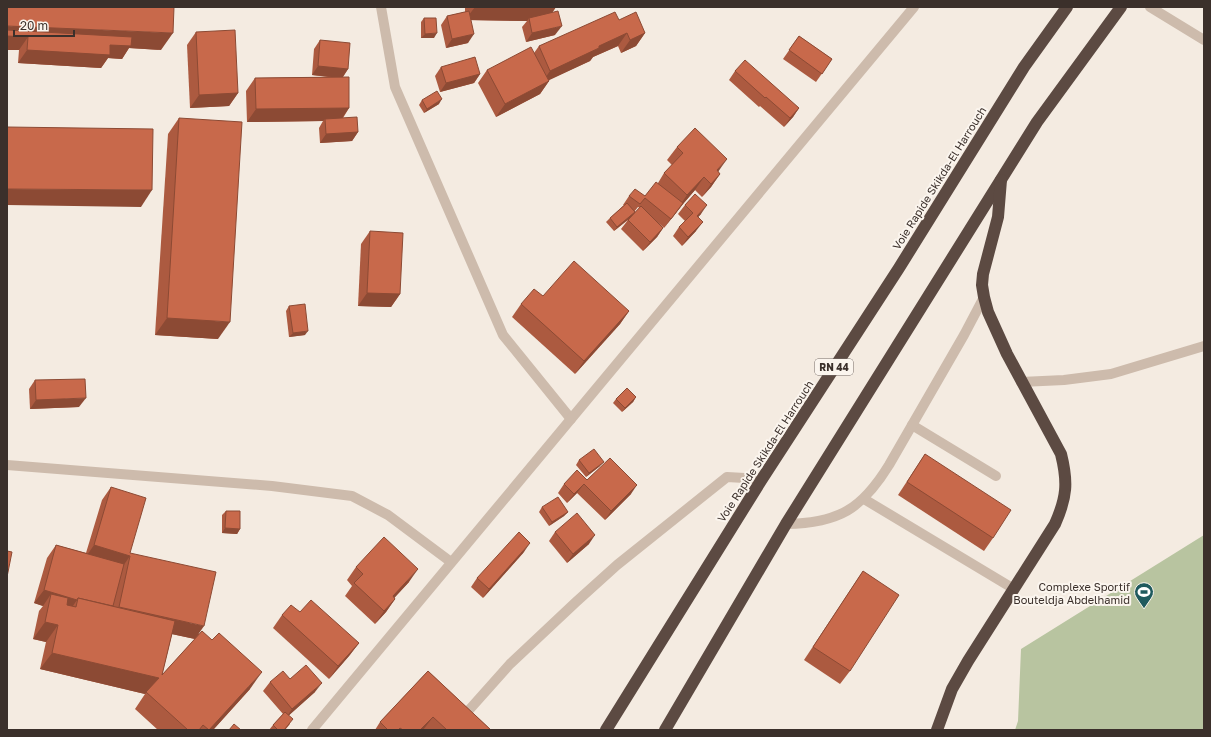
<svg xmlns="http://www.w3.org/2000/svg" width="1211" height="737" font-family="'Golos Text',sans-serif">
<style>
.green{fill:#b8c4a0}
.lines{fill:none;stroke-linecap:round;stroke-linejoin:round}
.minor{stroke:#cdbbac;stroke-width:10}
.highway{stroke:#5c4a42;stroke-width:12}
.wall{fill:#ac5a40;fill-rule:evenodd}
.shaded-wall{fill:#8c4a34}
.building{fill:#c8694b;stroke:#8c4a34}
.labels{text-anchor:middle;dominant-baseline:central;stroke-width:4;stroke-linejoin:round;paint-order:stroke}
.shield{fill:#fbf5ee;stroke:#756b66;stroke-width:1}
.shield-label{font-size:10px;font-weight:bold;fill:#3b302b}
.street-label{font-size:11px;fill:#3b302b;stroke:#fbf5ee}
.poi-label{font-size:11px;fill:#3b302b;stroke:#fbf5ee;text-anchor:end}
</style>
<rect width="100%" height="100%" fill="#f4ebe1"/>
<path class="green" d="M1204 535V730H1015L1018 721 1021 649Z"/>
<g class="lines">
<g class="minor">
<path d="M381 7 395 87 503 335 571 419"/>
<path d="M1150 7 1204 40"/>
<path d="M1021 382 1064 380 1111 374 1204 346"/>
<path d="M912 425 996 476"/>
<path d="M7 465 272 486 352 496 388 515 451 562"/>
<path d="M864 499 1014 589"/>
<path d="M786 524C839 523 862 509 889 465L964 335 984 297"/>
<path d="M461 719 510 664 576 602 617 565 727 477 762 479"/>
<path d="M312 730 914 7"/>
</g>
<g class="highway">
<path d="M606 730 762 479 899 268 1024 67 1067 7"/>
<path d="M665 730 786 524 1037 122 1121 7"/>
<path d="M937 730 952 689 968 661 1055 524C1067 497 1068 482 1061 454L1007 354 988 312 984 297 982 285 983 274 998 217 1001 180"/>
</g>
</g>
<g class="wall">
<path d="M7 7 161 50 129 48 122 59 108 58 101 68 18 63 19 50Z"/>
<path d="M465 7H556L552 13 555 35 526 42 522 27 527 21 471 20 468 43 446 48 441 25 447 16 465 12Z"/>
<path d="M424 18 434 38H421V22Z"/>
<path d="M619 20 645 33 636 46 621 53 618 46 593 57 590 61 548 80 549 81 540 94 496 117 478 83 487 70 534 53 539 46Z"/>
<path d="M196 32 238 93 229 106 190 108 187 45Z"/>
<path d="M799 36 832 59 816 82 783 59Z"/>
<path d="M320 40 348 69 343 77 349 108 343 118 358 132 352 141 320 143 319 128 323 121 247 122 246 91 255 78 328 77 312 75 314 49Z"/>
<path d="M441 67 480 74 474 83 440 92 435 76Z"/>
<path d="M735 71 799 108 793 117 784 127 760 106 759 107 729 80Z"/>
<path d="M422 100 439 104 424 113 419 105Z"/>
<path d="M179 118 218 339 155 335 168 134Z"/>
<path d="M677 147 718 172 720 174 711 187 702 197 695 190 683 204 664 228 656 221 663 228 657 237 643 251 621 229 628 220 614 231 606 222 610 218 624 205H623L629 196H645L658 183 664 173 672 165 667 160ZM638 207 640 208 633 214 634 212Z"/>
<path d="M685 205 701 214 698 217 696 231 682 246 673 236 679 227 685 221 678 214Z"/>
<path d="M370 231 400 294 391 307 358 306 361 244Z"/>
<path d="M543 296 629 311 620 324 575 374 512 317 521 304Z"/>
<path d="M289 306 305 335 289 337 286 311Z"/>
<path d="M35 380 79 407 30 409 29 389Z"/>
<path d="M636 397 633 402 622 412 613 403 616 399Z"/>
<path d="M925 454 993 538 984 551 898 495Z"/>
<path d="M579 460 600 466 586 477 576 465Z"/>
<path d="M587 480 631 494 605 520 577 493 567 503 558 493 564 484Z"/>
<path d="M111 487 130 553 199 634 250 689 213 730H158L135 709 145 694 40 669 46 642 33 639 39 611 43 606 34 603 47 558 56 545 86 553 102 500ZM172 634 195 639 162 675Z"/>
<path d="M542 507 568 512 564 516 549 526 539 512Z"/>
<path d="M226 511 240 529 237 534 222 533V515Z"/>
<path d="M555 532 589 544 567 563 549 541Z"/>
<path d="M524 552 483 598 471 587 477 578Z"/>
<path d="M356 567 409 582 394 598 395 599 386 612 375 624 345 596 352 586 347 580Z"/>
<path d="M863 571 850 671 840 684 804 660Z"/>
<path d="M300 612 359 643 349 656 329 679 273 628 282 615Z"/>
<path d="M428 671 491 730H375L380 722Z"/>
<path d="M290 679 315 692 289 715 290 724 285 730H269L273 725 283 714 263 691 270 682Z"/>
</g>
<g class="shaded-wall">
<path d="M475 7H556L546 21 529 18 527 21 465 20Z"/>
<path d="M7 26 173 33 161 50 129 48 122 59 108 58 101 68 18 63 27 50 28 37 19 50H7Z"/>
<path d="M562 26 555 35 526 42 532 33Z"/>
<path d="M437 33 434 38H421L425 34Z"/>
<path d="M627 33 618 46 593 57 590 61 541 84 550 71 599 46Z"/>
<path d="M645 33 636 46 621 53 630 40Z"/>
<path d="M474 34 468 43 446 48 452 39Z"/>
<path d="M318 66 348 69 342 78 312 75Z"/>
<path d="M480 74 474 83 440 92 446 83Z"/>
<path d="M549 81 540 94 496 117 505 104Z"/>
<path d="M238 93 229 106 190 108 199 95Z"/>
<path d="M442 99 439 104 424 113 427 109Z"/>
<path d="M349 108 340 121 325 119 323 121 247 122 256 109Z"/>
<path d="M799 108 793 117 784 127 790 118Z"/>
<path d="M358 132 352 141 320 143 326 134Z"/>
<path d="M727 159 718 172 708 183 717 170Z"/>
<path d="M720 174 711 187 702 197 711 184Z"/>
<path d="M704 177 695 190 683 204 664 228 687 195Z"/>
<path d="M7 189 152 190 141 207 7 205Z"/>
<path d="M707 205 701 214 691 225 697 216Z"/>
<path d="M635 212 632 216 614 231 617 227Z"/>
<path d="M703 222 696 231 682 246 688 237Z"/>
<path d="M663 228 657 237 643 251 650 242Z"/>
<path d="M367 293 400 294 391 307 358 306Z"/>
<path d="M629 311 620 324 575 374 584 361Z"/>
<path d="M167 318 230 322 218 339 155 335Z"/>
<path d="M308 331 305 335 289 337 293 333Z"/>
<path d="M636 397 633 402 622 412 625 408Z"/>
<path d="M86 398 79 407 30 409 36 400Z"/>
<path d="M604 462 600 466 586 477 589 473Z"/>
<path d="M584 484 577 493 567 503 574 494Z"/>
<path d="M637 485 631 494 605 520 611 511Z"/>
<path d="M568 512 564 516 549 526 552 522Z"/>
<path d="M225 528 240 529 237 534 222 533Z"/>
<path d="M595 535 589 544 567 563 573 554Z"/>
<path d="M530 543 524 552 483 598 489 589Z"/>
<path d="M94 545 130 556 121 569 85 558Z"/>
<path d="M418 569 409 582 384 609 393 596Z"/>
<path d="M44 590 77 600 68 613 51 594 43 606 34 603Z"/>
<path d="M395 599 386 612 375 624 384 611Z"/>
<path d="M119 608 204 626 195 639 110 621Z"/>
<path d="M45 622 58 625 46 642 33 639Z"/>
<path d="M359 643 349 656 329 679 338 666Z"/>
<path d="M52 653 159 678 145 694 40 669Z"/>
<path d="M262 672 250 689 213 730H209Z"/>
<path d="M322 683 315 692 286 718 292 709Z"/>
<path d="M433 717 423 730H420Z"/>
</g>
<g class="building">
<path d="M7 7H174L173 33 7 26Z"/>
<path d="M469 11 474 34 452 39 447 16Z"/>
<path d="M558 11 562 26 532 33 529 18Z"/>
<path d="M615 12 619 20 636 12 645 33 630 40 627 33 599 46V48L550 71 539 46Z"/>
<path d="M424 18H436L437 33 425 34Z"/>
<path d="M7 30 132 37 131 46 110 45V55L27 50 28 37 7 36Z"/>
<path d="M235 30 238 93 199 95 196 32Z"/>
<path d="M799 36 832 59 822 74 789 50Z"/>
<path d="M320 40 350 43 348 69 318 66Z"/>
<path d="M531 47 549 81 505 104 487 70Z"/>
<path d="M475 57 480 74 446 83 441 67Z"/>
<path d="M745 60 799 108 790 118 766 97 765 98 735 71Z"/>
<path d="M349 77V108L256 109 255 78Z"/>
<path d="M437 91 442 99 427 109 422 100Z"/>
<path d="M357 117 358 132 326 134 325 119Z"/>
<path d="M179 118 242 122 230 322 167 318Z"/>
<path d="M7 127 153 129 152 190 7 189Z"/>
<path d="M695 128 727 159 717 170 720 174 711 184 704 177 687 195 664 173 683 153 677 147Z"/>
<path d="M656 182 683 203 671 219 645 198 640 204 629 196 635 189 645 196Z"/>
<path d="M695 194 707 205 697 216 703 222 688 237 679 227 693 213 685 205Z"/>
<path d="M627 203 635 212 617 227 610 218Z"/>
<path d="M641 206 663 228 650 242 628 220Z"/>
<path d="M370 231 403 233 400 294 367 293Z"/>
<path d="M574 261 629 311 584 361 521 304 534 289 543 296Z"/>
<path d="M305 304 308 331 293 333 289 306Z"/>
<path d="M85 379 86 398 36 400 35 380Z"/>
<path d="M627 388 636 397 625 408 616 399Z"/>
<path d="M594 449 604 462 589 473 579 460Z"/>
<path d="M925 454 1011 510 993 538 907 482Z"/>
<path d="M610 458 637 485 611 511 584 484 574 494 564 484 577 470 587 480Z"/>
<path d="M111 487 146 498 130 553 216 572 204 626 119 607 130 556 94 545Z"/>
<path d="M558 497 568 512 552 522 542 507Z"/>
<path d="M226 511H240V529L225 528Z"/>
<path d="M577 513 595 535 573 554 555 532Z"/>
<path d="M519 532 530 543 489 589 477 578Z"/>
<path d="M384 537 418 569 393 596 395 599 384 611 354 583 363 574 356 567Z"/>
<path d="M56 545 124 564 113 606 78 598 77 600 44 590Z"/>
<path d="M7 551 12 552 7 577Z"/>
<path d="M863 571 899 595 850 671 813 647Z"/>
<path d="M51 594 68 598 67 605 76 607 78 598 175 621 162 675 202 631 212 640 219 633 262 672 209 730 203 725 199 730H188L146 692 159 678 52 653 58 625 45 622Z"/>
<path d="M311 600 359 643 338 666 282 615 291 605 300 612Z"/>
<path d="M306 665 322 683 292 709 270 682 283 671 290 679Z"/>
<path d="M428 671 491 730H447L433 717 420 730H403L400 728 398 730H388L380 722Z"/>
<path d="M285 712 293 719 284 730H278L273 725Z"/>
<path d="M234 724 241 730H229Z"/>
</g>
<defs>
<g id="stadium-pin" transform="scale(1)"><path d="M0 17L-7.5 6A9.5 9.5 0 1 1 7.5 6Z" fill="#1f5a5e" stroke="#fbf5ee"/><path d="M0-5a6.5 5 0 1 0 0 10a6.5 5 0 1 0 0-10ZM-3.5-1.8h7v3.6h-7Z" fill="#fff"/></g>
</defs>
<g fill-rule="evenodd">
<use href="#stadium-pin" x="1144" y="592"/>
</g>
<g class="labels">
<rect class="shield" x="815" y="359" width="38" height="16" rx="3"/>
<g class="shield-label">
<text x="834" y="367">RN 44</text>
</g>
<g class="street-label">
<text transform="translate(939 178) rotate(-58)">Voie Rapide Skikda-El Harrouch</text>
<text transform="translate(765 451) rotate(-57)">Voie Rapide Skikda-El Harrouch</text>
</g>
<g class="poi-label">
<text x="1130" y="586">Complexe Sportif<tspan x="1130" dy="13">Bouteldja Abdelhamid</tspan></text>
</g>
</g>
<rect width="1211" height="737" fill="none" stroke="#3b302b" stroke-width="16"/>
<path d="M14 30v6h60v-6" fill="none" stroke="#3b302b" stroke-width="2"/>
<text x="20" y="30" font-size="12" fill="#3b302b" stroke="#fbf5ee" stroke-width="3" paint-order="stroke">20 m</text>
</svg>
